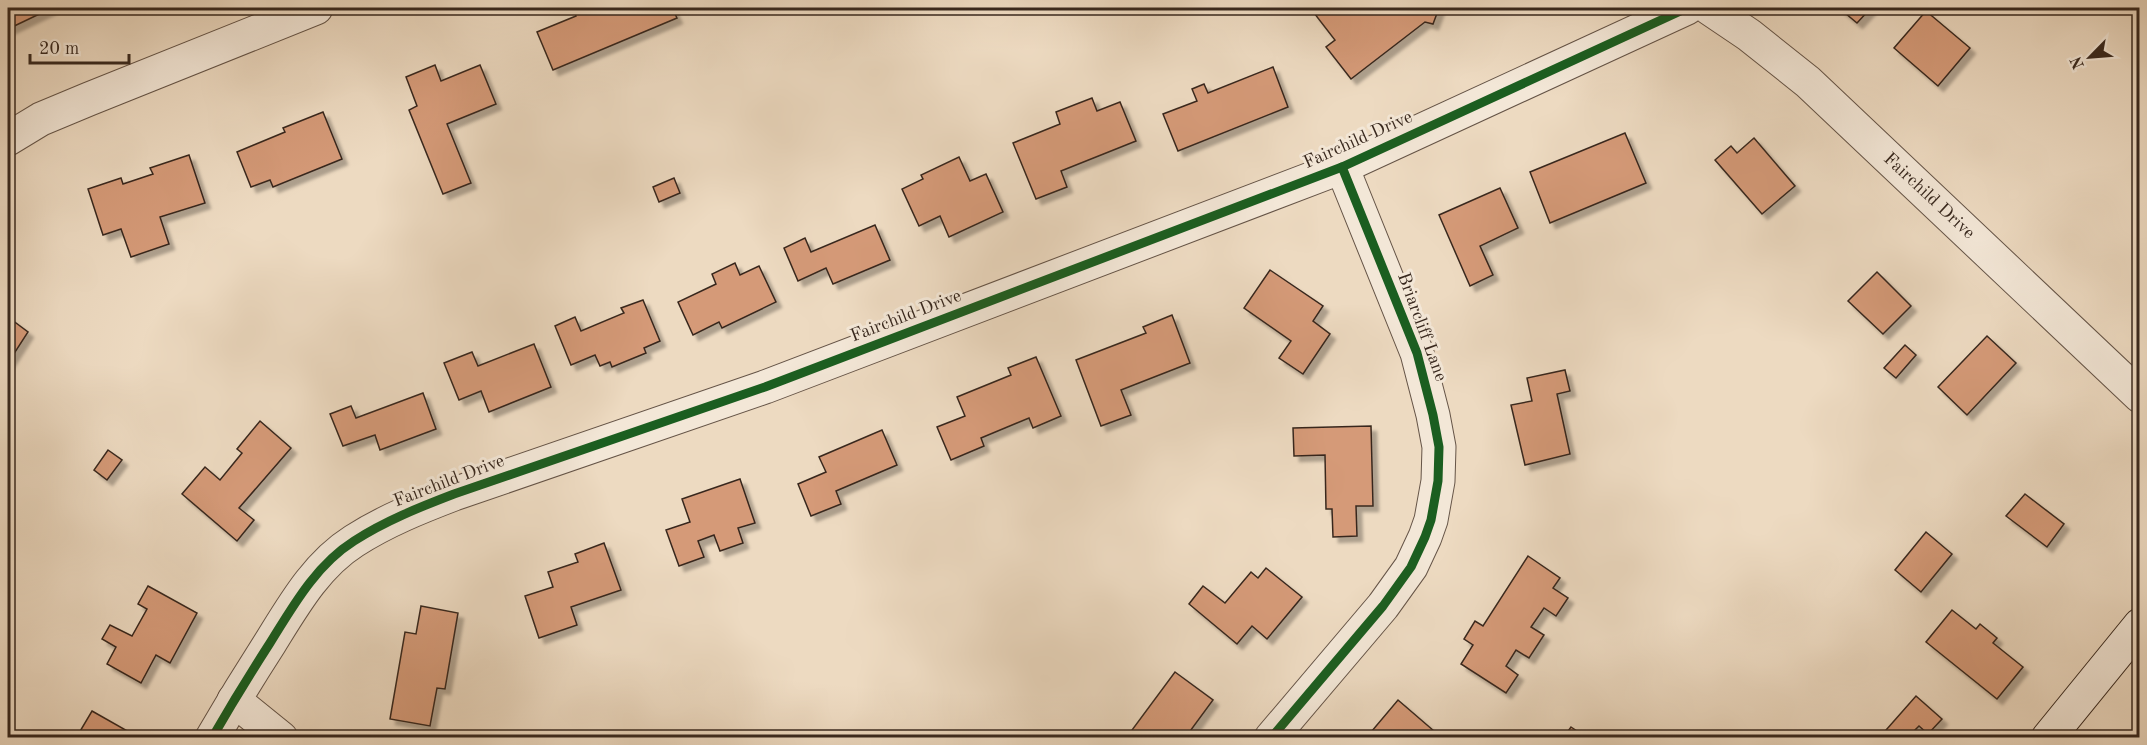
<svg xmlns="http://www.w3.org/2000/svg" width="2147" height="745" font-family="'Old Standard TT',serif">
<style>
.building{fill:#d59a78;stroke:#38281e;stroke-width:1.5;filter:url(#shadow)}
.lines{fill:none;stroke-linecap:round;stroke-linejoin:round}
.street-casing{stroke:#655447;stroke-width:35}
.secondary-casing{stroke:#38281e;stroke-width:35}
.street{stroke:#f3e7d7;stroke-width:33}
.secondary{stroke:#f3e7d7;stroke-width:33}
.cycleway-casing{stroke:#f3e7d7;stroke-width:13}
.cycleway{stroke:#1b5e20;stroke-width:9}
.labels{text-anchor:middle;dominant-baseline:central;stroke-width:6;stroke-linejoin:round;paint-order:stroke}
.street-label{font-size:18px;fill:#38281e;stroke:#f3e7d7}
</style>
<defs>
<filter id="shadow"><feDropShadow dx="5.5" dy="5.5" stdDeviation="1.5" flood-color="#0004"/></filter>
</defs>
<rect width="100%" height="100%" fill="#eddac1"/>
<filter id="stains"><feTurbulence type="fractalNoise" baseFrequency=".00333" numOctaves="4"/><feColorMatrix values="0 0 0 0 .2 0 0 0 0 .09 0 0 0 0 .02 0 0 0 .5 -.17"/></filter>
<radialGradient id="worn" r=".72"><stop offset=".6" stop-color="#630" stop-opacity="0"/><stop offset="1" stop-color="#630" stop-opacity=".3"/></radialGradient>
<g class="building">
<path d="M8 8H52L8 29Z"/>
<path d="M581 8H672L677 18 553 70 537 32 576 16 574 10Z"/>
<path d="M1321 8H1439L1433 24 1425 22 1351 79 1326 47 1335 40 1314 13Z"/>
<path d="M1839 8H1871L1857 23Z"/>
<path d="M1926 11 1970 48 1938 86 1894 48Z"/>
<path d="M435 65 441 81 480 65 496 104 447 124 471 183 443 194 409 110 417 106 406 77Z"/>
<path d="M1273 67 1288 107 1178 151 1163 114 1197 101 1192 89 1204 84 1208 93Z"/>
<path d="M1092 98 1097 111 1120 102 1136 141 1061 171 1067 187 1036 199 1013 143 1060 124 1056 112Z"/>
<path d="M323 112 342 159 273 187 270 180 251 187 237 152 285 132 283 128Z"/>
<path d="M1625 133 1646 183 1550 223 1530 172Z"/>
<path d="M1754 138 1795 186 1762 214 1715 160 1731 146 1737 153Z"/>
<path d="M189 155 205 203 160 217 169 244 131 257 121 229 103 235 88 189 121 178 123 184 153 174 150 168Z"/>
<path d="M959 157 970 181 986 174 1003 212 949 237 940 216 919 226 902 189 923 179 921 175Z"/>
<path d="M674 178 680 193 659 202 653 187Z"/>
<path d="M1500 188 1518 228 1480 246 1493 275 1470 286 1439 215Z"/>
<path d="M875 225 890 260 833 284 826 268 798 281 784 248 805 238 811 252Z"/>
<path d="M735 263 740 275 759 266 776 302 722 328 719 322 693 335 678 302 716 284 712 274Z"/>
<path d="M1270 270 1323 306 1313 321 1330 334 1303 374 1279 358 1291 341 1244 308Z"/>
<path d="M1877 272 1911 306 1883 334 1848 301Z"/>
<path d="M643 300 660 341 644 348 646 353 612 367 610 362 600 366 595 355 571 365 555 326 575 317 581 331 624 313 621 308Z"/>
<path d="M1172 315 1190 363 1121 390 1131 415 1101 426 1076 360 1146 333 1143 327Z"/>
<path d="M8 317 28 332 8 363Z"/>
<path d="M1987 336 2016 363 1967 415 1938 387Z"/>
<path d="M534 344 551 387 489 412 481 391 459 400 444 363 472 352 478 366Z"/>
<path d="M1905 345 1916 355 1896 378 1884 368Z"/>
<path d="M1036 357 1061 416 1033 428 1029 418 981 438 984 446 951 460 937 427 965 416 957 397 1011 375 1008 368Z"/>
<path d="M1565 370 1570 391 1557 394 1570 454 1525 465 1511 405 1532 401 1527 378Z"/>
<path d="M423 393 436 429 380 450 375 435 343 446 330 414 351 406 356 418Z"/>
<path d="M260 421 291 448 239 508 254 520 237 541 182 494 205 467 220 480 242 453 237 449Z"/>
<path d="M1371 426 1373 506H1356L1357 536 1333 537 1332 509H1326L1325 455 1294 456 1293 428Z"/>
<path d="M882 430 897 465 836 491 841 504 811 516 798 484 826 472 819 457Z"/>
<path d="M108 450 122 460 107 480 94 470Z"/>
<path d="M740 479 755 523 738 528 743 543 720 551 714 535 698 541 704 557 679 566 666 530 690 522 682 499Z"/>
<path d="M2025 494 2064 524 2047 547 2006 516Z"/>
<path d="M1926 532 1952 554 1921 592 1895 570Z"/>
<path d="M604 543 621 590 571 607 577 625 539 638 525 596 553 587 548 572 578 562 575 554Z"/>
<path d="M1528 556 1560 578 1553 588 1568 598 1556 616 1544 608 1531 627 1544 635 1529 658 1516 650 1506 666 1518 675 1506 693 1461 664 1473 645 1464 639 1475 621 1483 626Z"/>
<path d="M1266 568 1302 597 1267 639 1252 626 1237 644 1189 604 1203 586 1225 603 1251 572 1258 578Z"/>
<path d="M148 586 197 613 170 663 156 655 141 683 107 664 116 647 102 639 110 625 132 636 147 609 138 604Z"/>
<path d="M421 606 458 613 445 689 437 688 430 726 390 719 405 632 416 634Z"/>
<path d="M1952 610 1976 629 1980 624 1997 638 1993 643 2023 667 1997 699 1926 642Z"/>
<path d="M1175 672 1213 700 1185 738H1143L1132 730Z"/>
<path d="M1916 696 1942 719 1928 734 1919 726 1913 732 1920 738H1879Z"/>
<path d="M1398 700 1434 731 1428 738H1366Z"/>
<path d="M92 711 131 733 129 738H76Z"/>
<path d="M1571 727 1586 737V738H1563Z"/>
</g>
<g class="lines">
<g class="street-casing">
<g id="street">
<path d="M1709 8 1749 35 1808 82 2140 396"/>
<path d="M8 139 41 119 89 99 316 8"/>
<path d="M234 700 281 738"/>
<path d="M212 738C231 705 250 674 270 643 293 606 316 565 354 541 385 521 420 507 454 494L765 387 1342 167 1687 8"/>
<path d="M1271 738 1383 606 1411 567 1425 537 1431 520 1438 481 1439 447 1433 415 1417 353 1342 167"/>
</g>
</g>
<g class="secondary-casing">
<path id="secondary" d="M2048 738 2140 625"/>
</g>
<use href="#street" class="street"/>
<use href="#secondary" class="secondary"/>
<g class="cycleway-casing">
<g id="cycleway">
<path d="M212 738C231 705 250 674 270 643 293 606 316 565 354 541 385 521 420 507 454 494L765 387 1342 167 1687 8"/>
<path d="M1271 738 1383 606 1411 567 1425 537 1431 520 1438 481 1439 447 1433 415 1417 353 1342 167"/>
</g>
</g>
<use href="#cycleway" class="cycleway"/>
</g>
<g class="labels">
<g class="street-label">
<text transform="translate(1358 140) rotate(-24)">Fairchild Drive</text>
<text transform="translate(1929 196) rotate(43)">Fairchild Drive</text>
<text transform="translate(906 316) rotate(-21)">Fairchild Drive</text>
<text transform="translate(1422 327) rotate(70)">Briarcliff Lane</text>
<text transform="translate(449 481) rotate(-21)">Fairchild Drive</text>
</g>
</g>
<rect width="2147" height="745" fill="none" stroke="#eddac1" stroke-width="30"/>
<rect x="9" y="9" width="2129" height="727" fill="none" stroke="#38281e" stroke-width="3"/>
<rect x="15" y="15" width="2117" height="715" fill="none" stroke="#38281e" stroke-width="1.5"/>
<g transform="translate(2090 57) rotate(245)" stroke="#f3e7d7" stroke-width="4.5" paint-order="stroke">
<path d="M0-4.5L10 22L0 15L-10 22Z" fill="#38281e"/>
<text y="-9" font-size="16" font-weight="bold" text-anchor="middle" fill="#38281e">N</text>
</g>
<path d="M30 54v9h99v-9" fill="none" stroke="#38281e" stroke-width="3"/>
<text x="39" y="54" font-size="18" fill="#38281e" stroke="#f3e7d7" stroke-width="4.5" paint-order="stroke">20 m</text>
<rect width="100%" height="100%" filter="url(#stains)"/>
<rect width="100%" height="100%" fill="url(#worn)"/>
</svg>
